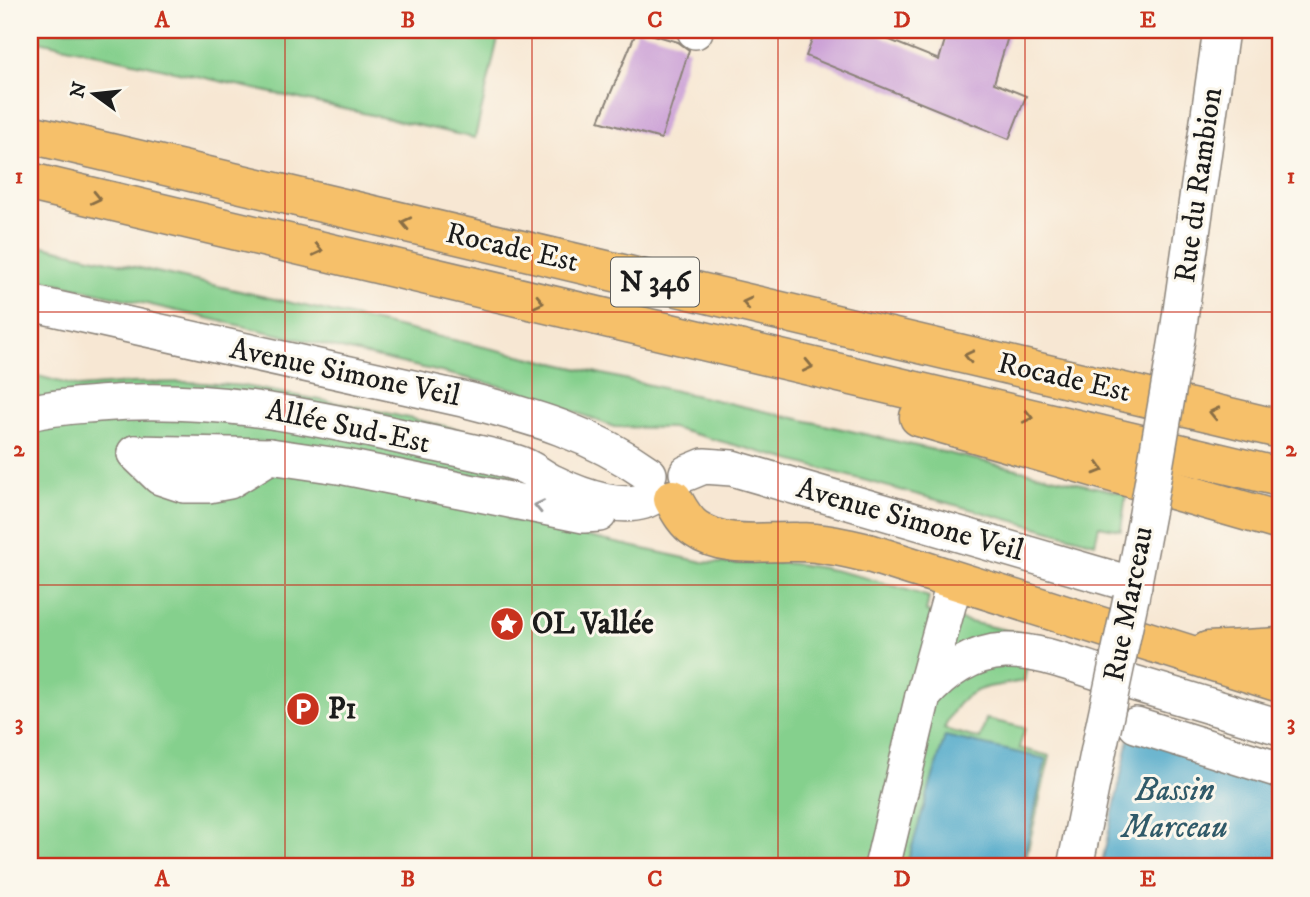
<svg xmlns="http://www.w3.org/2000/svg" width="1310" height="897" font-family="'IM FELL DW Pica',serif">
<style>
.green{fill:#85d08d;stroke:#507654;stroke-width:2}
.water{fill:#49a6c8;stroke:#326172;stroke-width:2}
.building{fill:#ca9fd6}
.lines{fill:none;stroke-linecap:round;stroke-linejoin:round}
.minor-casing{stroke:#8a8278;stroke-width:38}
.highway-casing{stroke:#8a8278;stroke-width:41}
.minor{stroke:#fff;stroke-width:35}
.highway{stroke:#f6c06b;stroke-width:38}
.minor-bridge-casing{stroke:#8a8278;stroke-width:38;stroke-linecap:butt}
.minor-bridge{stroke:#fff;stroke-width:35}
.oneway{stroke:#896e44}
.oneway2{stroke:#999}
.grid{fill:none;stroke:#c8321e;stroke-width:2;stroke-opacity:0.55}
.labels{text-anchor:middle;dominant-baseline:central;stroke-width:6;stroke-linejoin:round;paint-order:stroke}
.shield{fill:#fbf7ec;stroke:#5f5e5a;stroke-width:2}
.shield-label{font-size:28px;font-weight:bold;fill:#1c1c1c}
.street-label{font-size:30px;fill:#1c1c1c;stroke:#fbf7ec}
.poi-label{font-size:30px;font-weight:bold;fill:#1c1c1c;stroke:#fbf7ec;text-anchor:start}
.water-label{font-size:32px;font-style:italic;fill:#305a69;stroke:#fbf7ec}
.neatline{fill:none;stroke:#c8321e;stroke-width:2.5}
.grid-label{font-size:23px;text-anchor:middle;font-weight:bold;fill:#c8321e}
</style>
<rect width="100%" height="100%" fill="#fbf7ec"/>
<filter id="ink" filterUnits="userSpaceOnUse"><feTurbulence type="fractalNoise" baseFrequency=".0143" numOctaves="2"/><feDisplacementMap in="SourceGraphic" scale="14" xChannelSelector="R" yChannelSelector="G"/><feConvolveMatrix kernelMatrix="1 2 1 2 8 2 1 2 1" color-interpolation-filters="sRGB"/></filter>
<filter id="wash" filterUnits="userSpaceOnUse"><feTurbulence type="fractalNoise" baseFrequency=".00686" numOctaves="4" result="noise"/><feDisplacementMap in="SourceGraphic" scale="28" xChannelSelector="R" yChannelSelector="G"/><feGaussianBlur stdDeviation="1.57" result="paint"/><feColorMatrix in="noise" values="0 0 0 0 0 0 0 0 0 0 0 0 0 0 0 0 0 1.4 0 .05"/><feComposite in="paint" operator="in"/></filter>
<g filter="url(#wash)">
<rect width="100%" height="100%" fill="#f7e7d3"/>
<g class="green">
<path d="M30 30H500L475 138 30 39Z"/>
<path d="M30 243 1126 494 1121 530 1099 526 1095 543 672 428 614 427 518 390 30 277Z"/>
<path d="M30 374 80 387 131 383 188 382 244 386 364 408 524 444 516 477 522 482 521 487 513 490 507 519 703 562C731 565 758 562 785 563 834 567 883 582 929 597L926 612 1032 636 1024 681C983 688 962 686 944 729L980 739 986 719 1025 728 1019 748 1050 756 1024 867H30Z"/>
</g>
<g class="water">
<path d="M1130 734 1280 786V867H1101Z"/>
<path d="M945 736 1046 759 1022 867H906Z"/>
</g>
<g id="blocks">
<g class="building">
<path d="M637 30 678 42 689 50 661 139 599 121Z"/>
<path d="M816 30H879L877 35 939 60 948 30H1010L994 83 1026 96 1009 139 806 56Z"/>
</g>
</g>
</g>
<g filter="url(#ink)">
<use href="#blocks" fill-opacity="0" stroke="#8a8278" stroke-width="2"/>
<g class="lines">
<g class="minor-casing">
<g id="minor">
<path d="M695 31V30"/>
<path d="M30 303 467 400C534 417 591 433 649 474"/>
<path d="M1177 339 1221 30"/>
<path d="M30 413C52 407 75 406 98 404 204 395 301 414 403 437 441 446 480 452 517 463 531 467 541 477 554 483 580 496 630 515 655 495"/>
<path d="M135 453 270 456 345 467 584 515 599 514"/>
<path d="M135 453 160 477 184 485H208L229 481 270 456"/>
<path d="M687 473 704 466 732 468 1134 585"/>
<path d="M1131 598 1148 508"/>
<path d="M923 696 955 580"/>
<path d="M1136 725 1280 770"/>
<path d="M882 867 923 696C943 673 972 652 1005 651 1040 650 1077 666 1110 676 1167 693 1224 710 1280 727"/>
<path d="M1075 867 1103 729"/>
</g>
</g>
<g class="highway-casing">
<g id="highway">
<path d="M30 134 1280 429"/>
<path d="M30 182 1280 477"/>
<path d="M919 417 1280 521"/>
<path d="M673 499C679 510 685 522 696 529 724 549 765 541 797 542 822 542 847 548 872 554L1280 683"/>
<path d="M1208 651 1280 647"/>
</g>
</g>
<use href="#minor" class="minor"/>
<use href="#highway" class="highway"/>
<g class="minor-bridge-casing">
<g id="minor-bridge">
<path d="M1148 508 1177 339"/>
<path d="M1103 729 1131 598"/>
</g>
</g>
<use href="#minor-bridge" class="minor-bridge"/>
</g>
<defs><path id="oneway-chevron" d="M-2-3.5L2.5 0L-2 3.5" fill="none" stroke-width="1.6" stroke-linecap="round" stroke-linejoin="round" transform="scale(1.75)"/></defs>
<g class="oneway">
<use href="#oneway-chevron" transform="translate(96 198) rotate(13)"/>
<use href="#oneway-chevron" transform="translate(406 223) rotate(-167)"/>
<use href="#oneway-chevron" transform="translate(318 250) rotate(13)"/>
<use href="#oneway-chevron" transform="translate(539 302) rotate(13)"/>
<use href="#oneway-chevron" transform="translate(747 303) rotate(-167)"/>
<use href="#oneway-chevron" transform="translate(969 356) rotate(-167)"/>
<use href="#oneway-chevron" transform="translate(808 366) rotate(13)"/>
<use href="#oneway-chevron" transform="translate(1214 413) rotate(-167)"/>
<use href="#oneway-chevron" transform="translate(1028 417) rotate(13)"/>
<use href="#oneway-chevron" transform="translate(1099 469) rotate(16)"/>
</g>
<use class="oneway2" href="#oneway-chevron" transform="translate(539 506) rotate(-167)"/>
</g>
<path class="grid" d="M285 30V867M532 30V867M778 30V867M1025 30V867M30 312H1280M30 585H1280"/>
<defs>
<g id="sight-disc" transform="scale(1.75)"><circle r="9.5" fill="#c8321e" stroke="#fbf7ec"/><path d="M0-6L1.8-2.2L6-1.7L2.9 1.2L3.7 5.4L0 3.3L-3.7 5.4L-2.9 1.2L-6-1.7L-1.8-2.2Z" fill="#fff"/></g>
<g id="parking-disc" transform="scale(1.75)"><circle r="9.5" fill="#c8321e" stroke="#fbf7ec"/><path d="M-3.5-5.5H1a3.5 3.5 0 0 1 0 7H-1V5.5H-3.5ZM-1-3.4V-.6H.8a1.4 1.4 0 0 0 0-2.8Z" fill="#fff"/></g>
</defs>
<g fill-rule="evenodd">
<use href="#sight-disc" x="507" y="624"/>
<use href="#parking-disc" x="303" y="709"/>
</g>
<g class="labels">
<rect class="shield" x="611" y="257.5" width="88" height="49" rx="5"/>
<g class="shield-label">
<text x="655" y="282">N 346</text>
</g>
<g class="street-label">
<text transform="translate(1199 185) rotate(-82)">Rue du Rambion</text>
<text transform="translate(512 248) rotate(13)">Rocade Est</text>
<text transform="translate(345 373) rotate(12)">Avenue Simone Veil</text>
<text transform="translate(1064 378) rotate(13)">Rocade Est</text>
<text transform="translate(348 427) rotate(12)">Allée Sud-Est</text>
<text transform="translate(910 520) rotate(16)">Avenue Simone Veil</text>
<text transform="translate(1129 604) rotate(-79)">Rue Marceau</text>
</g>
<g class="poi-label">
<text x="532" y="624">OL Vallée</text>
<text x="328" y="709">P1</text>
</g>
<g class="water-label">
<text x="1175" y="791">Bassin<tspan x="1175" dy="37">Marceau</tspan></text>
</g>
</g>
<rect width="1310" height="897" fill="none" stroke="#fbf7ec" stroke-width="77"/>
<g transform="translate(94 94) rotate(285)" stroke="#fbf7ec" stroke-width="5" paint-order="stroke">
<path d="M0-5L12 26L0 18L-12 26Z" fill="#1c1c1c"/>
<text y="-10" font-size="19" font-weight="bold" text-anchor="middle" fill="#1c1c1c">N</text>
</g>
<rect x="38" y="38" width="1234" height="820" class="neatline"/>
<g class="grid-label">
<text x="162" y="27">A</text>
<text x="408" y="27">B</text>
<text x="655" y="27">C</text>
<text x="902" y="27">D</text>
<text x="1148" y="27">E</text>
<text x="19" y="183">1</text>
<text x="1291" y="183">1</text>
<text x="19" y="456">2</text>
<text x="1291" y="456">2</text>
<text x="19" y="730">3</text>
<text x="1291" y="730">3</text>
<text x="162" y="886">A</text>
<text x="408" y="886">B</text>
<text x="655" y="886">C</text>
<text x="902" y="886">D</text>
<text x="1148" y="886">E</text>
</g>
</svg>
